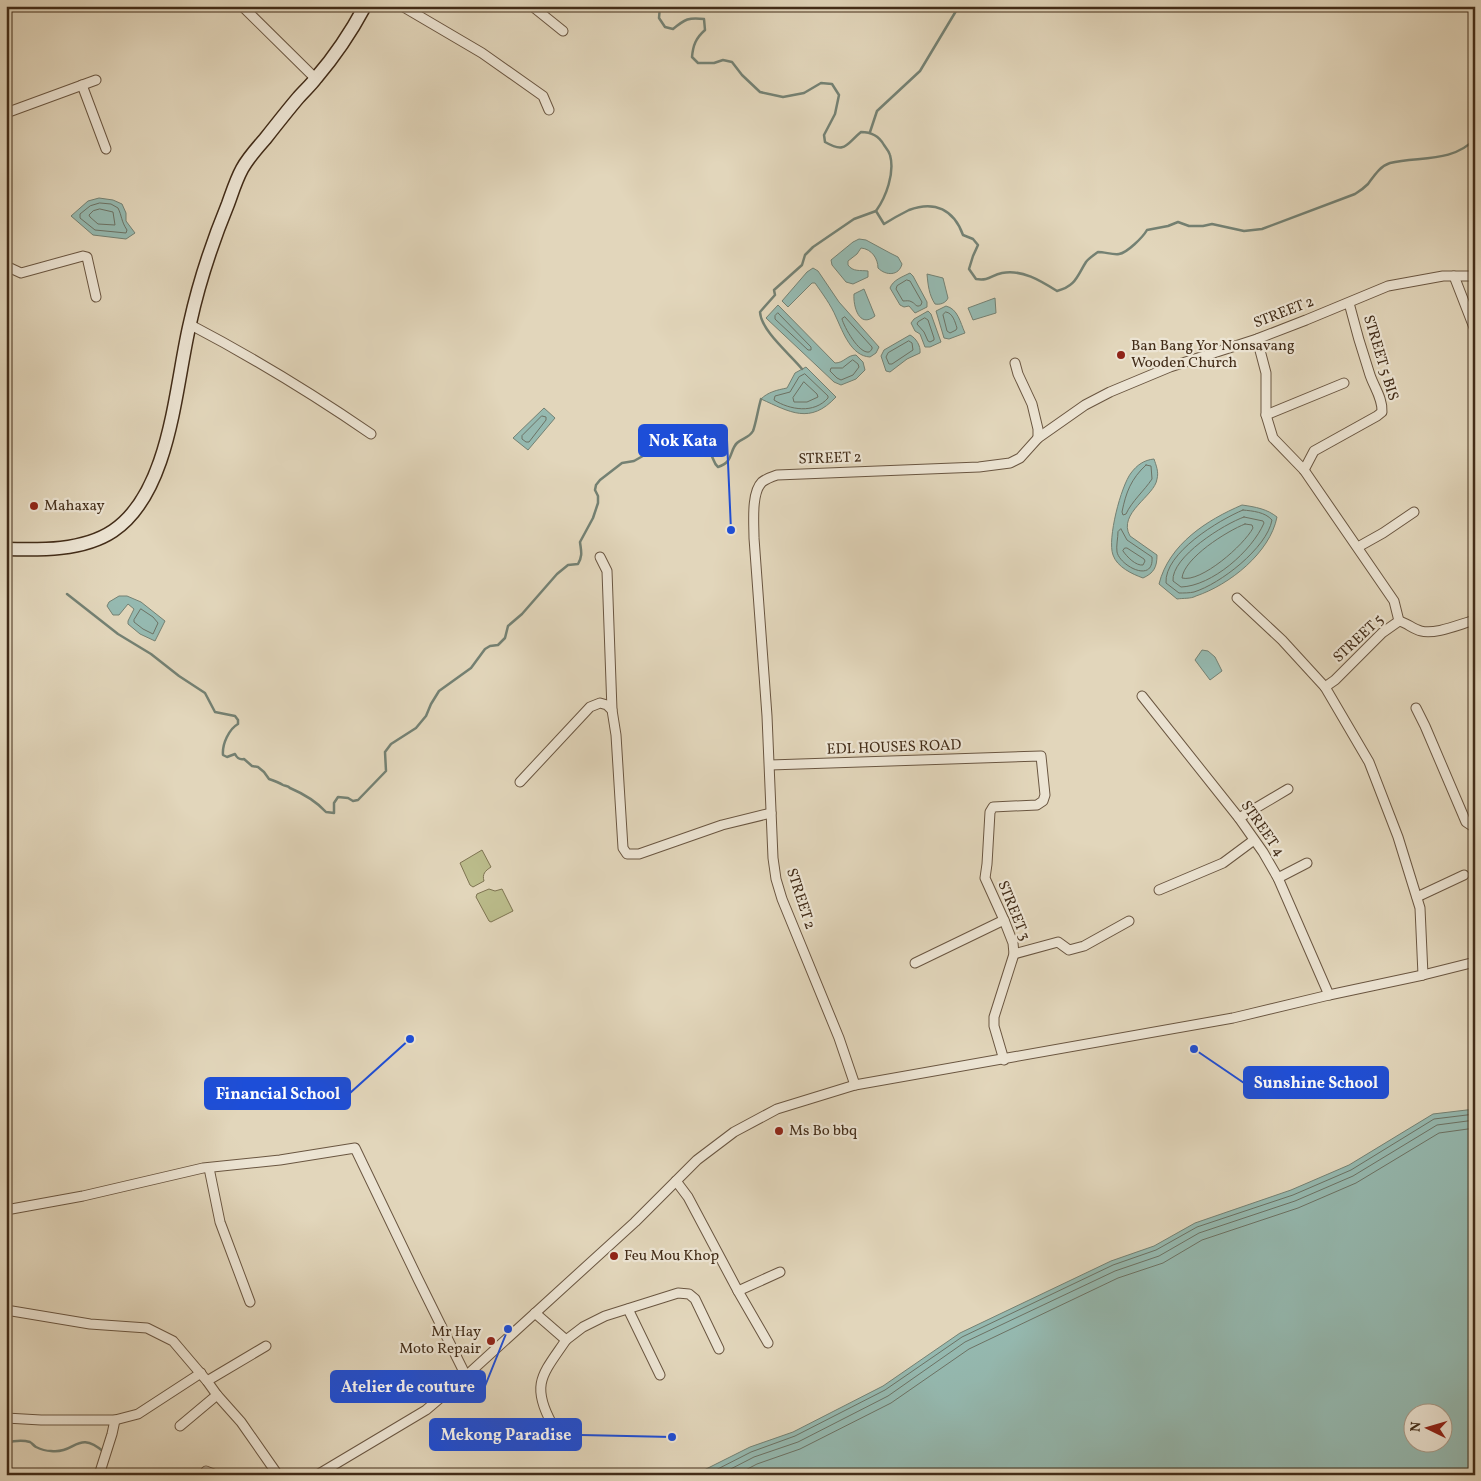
<svg xmlns="http://www.w3.org/2000/svg" width="1481" height="1481" font-family="Vollkorn,serif">
<style>
.green{fill:#bbbc8b;stroke:#7e7452}
.water{fill:#95b9b0;stroke:#748173;fill-rule:evenodd}
.lines{fill:none;stroke-linecap:round;stroke-linejoin:round}
.shore{stroke:#6c7264;stroke-width:1}
.stream{stroke:#748173;stroke-width:2.5}
.street-casing{stroke:#6a5641;stroke-width:11}
.secondary-casing{stroke:#422c18;stroke-width:15}
.street{stroke:#ece4d3;stroke-width:9}
.secondary{stroke:#ece4d3;stroke-width:12}
.poi-dot{fill:#8f2418;stroke:#ece4d3;stroke-width:2}
.labels{text-anchor:middle;dominant-baseline:central;stroke-width:4.5;stroke-linejoin:round;paint-order:stroke}
.street-label{font-size:15px;fill:#422c18;stroke:#ece4d3}
.poi-label{font-size:15px;fill:#422c18;stroke:#ece4d3;text-anchor:start}
.leader{fill:none;stroke:#1d4ed8;stroke-width:2}
.callout-dot{fill:#1d4ed8;stroke:#ece4d3;stroke-width:2}
.callout{fill:#1d4ed8;stroke:#1d4ed8;stroke-width:2}
.callout-label{font-size:16px;text-anchor:middle;font-weight:bold;fill:#fff}
</style>
<rect width="100%" height="100%" fill="#e2d6bb"/>
<filter id="stains"><feTurbulence type="fractalNoise" baseFrequency=".004" numOctaves="4"/><feColorMatrix values="0 0 0 0 .2 0 0 0 0 .09 0 0 0 0 .02 0 0 0 .5 -.17"/></filter>
<radialGradient id="worn" r=".72"><stop offset=".6" stop-color="#630" stop-opacity="0"/><stop offset="1" stop-color="#630" stop-opacity=".3"/></radialGradient>
<g class="green">
<path d="M482 850 491 867C485 871 482 874 484 881L473 887 470 885 460 863Z"/>
<path d="M489 889 495 891 502 889 513 911 491 922 489 921 476 897 477 894Z"/>
</g>
<g class="water">
<path d="M99 198 113 200 122 204 126 213V221L135 233 126 239 93 235 71 216 88 201Z"/>
<path d="M859 239 866 240 890 253 898 257 902 264C899 276 886 276 878 268 878 259 872 249 861 248L857 254 848 261V265C853 272 860 270 868 271V277L853 284 846 282 832 265 831 260 853 242Z"/>
<path d="M813 268 818 271 839 302 879 347 876 353 870 357C851 356 843 332 836 317 831 305 822 293 815 283H812L788 307 782 301 807 272Z"/>
<path d="M910 273 913 276 927 302V307L915 313 909 306 904 307 900 305 890 288C893 280 902 277 910 273Z"/>
<path d="M927 274 943 278 948 298C946 303 940 305 935 304 929 295 928 285 927 274Z"/>
<path d="M864 289 875 316C859 329 853 306 854 294Z"/>
<path d="M995 298 996 313 973 320 968 308Z"/>
<path d="M778 305 835 363C844 363 847 355 856 355L863 362 865 370 856 379 841 385 834 382 766 318Z"/>
<path d="M946 306C958 309 960 322 965 333L949 339 944 338 936 311Z"/>
<path d="M928 311 931 314 941 342 930 347H925L920 334 915 331 911 323 914 319Z"/>
<path d="M910 335C916 338 921 346 920 353L907 359 890 372 886 371 881 356 884 350Z"/>
<path d="M806 367 836 397C810 425 790 412 761 399 768 392 777 390 787 388L795 373Z"/>
<path d="M544 408 555 418 528 450 513 438Z"/>
<path d="M1154 459C1156 465 1159 472 1157 479 1155 496 1117 513 1130 536L1157 555C1157 567 1154 573 1143 578 1132 574 1117 567 1113 555 1107 539 1121 486 1131 473 1137 465 1144 460 1154 459Z"/>
<path d="M1242 505C1256 507 1267 509 1277 517 1270 553 1229 585 1196 596 1191 599 1183 598 1177 599L1159 584C1169 544 1207 520 1242 505Z"/>
<path d="M119 596H127L141 602 165 621 155 641 140 634 128 624V621L134 609 128 604 119 615H113L107 606 109 602Z"/>
<path d="M1202 650 1208 651 1215 657 1222 671 1210 680 1195 660Z"/>
<path d="M1475 1109V1475H694L750 1447 793 1432 883 1386 960 1333 1111 1261 1154 1246 1195 1223 1291 1190 1349 1165 1433 1114ZM1414 1414H1444V1444H1414Z"/>
</g>
<g class="lines">
<g class="shore">
<path d="M100 203 111 204 118 208C122 216 121 221 127 230L126 233 95 230 80 218V214L90 206Z"/>
<path d="M100 209 113 212 115 225 98 224 90 217 89 215 93 211Z"/>
<path d="M907 280 910 281 922 302 921 305C916 308 916 304 912 302 909 300 906 301 903 301L896 289 897 286Z"/>
<path d="M946 312C953 313 955 322 957 328L956 330 950 333 947 331 943 315Z"/>
<path d="M778 313 811 347V350H808L775 319V316Z"/>
<path d="M845 317 872 347V349C871 350 870 352 869 352 859 354 844 327 842 319Z"/>
<path d="M925 318 928 320 934 338V340L930 342 928 341 924 332 917 324 918 322Z"/>
<path d="M909 341 912 343 913 350 892 364H889L886 357 888 353Z"/>
<path d="M853 360 858 364 859 367 853 375 841 380 837 378 830 371 831 368H842Z"/>
<path d="M805 374 828 396V398C814 414 790 410 774 400L775 396 790 392 799 377Z"/>
<path d="M804 382 817 394 818 397 807 402H794L793 398Z"/>
<path d="M542 416 546 417V420L529 442H526L522 439V436Z"/>
<path d="M1146 465 1151 466 1152 479C1144 491 1132 501 1126 514L1123 515 1122 512C1126 492 1131 479 1146 465Z"/>
<path d="M1243 510C1253 511 1265 512 1272 520 1267 548 1220 584 1194 592 1190 593 1183 593 1179 593L1166 583C1164 553 1219 520 1243 510Z"/>
<path d="M1244 517 1263 521 1264 523C1252 551 1212 586 1181 587L1173 581C1171 557 1224 524 1244 517Z"/>
<path d="M1245 524 1252 525 1253 528C1244 545 1201 583 1182 578 1184 558 1227 531 1245 524Z"/>
<path d="M1121 529 1127 540 1152 557C1154 584 1120 566 1117 552 1116 546 1118 538 1118 532Z"/>
<path d="M1125 548H1127L1144 559 1145 561 1143 565C1136 566 1127 557 1123 551Z"/>
<path d="M141 609 153 617 158 623 153 634 143 629 134 622V620Z"/>
<path d="M706 1475 751 1452 795 1436 885 1390 962 1337 1113 1265 1156 1250 1197 1227 1293 1195 1351 1170 1434 1119 1475 1114"/>
<path d="M719 1475 754 1457 798 1442 888 1396 965 1342 1115 1271 1159 1256 1199 1233 1295 1201 1353 1176 1437 1125 1475 1120"/>
<path d="M736 1475 757 1464 800 1449 891 1403 969 1349 1118 1278 1163 1263 1202 1240 1298 1208 1356 1183 1439 1133 1475 1128"/>
</g>
<g class="stream">
<path d="M660 6 659 18 665 27 673 29C685 19 689 17 704 19L705 30C696 38 693 45 692 57L698 63H714L723 60 732 62 742 75 760 92 783 97 804 93 821 83 832 84 839 95 835 114 824 135 825 142C846 154 846 144 861 132 871 132 879 136 884 145 886 148 889 151 890 155 895 173 886 197 876 211L884 224C892 219 901 214 909 210 935 200 954 210 963 235L973 239 978 245 973 256 969 269 976 279C990 281 991 275 1002 273 1022 269 1041 281 1057 291 1076 286 1077 276 1086 262 1089 258 1094 255 1098 252 1105 252 1113 255 1119 254 1127 253 1143 237 1147 230L1168 226 1178 222 1189 226H1203L1212 224 1244 231 1262 229 1355 194C1360 191 1364 188 1368 184 1374 176 1380 166 1390 163 1419 156 1452 163 1475 139"/>
<path d="M1475 85 1472 88 1471 97 1475 101"/>
<path d="M870 132 877 111 920 71 959 6"/>
<path d="M802 369C791 355 761 331 760 312L775 295 774 290 802 265 805 255 813 247 854 219 876 211"/>
<path d="M67 594 118 634 151 654 179 676 205 693 215 712 235 716 238 720V724C229 729 222 744 223 755L227 757 235 754C237 758 239 760 244 759L252 766 258 767 264 772 269 779C275 781 278 782 283 785 285 786 288 786 290 788 304 794 316 801 326 812L334 813V803L338 797 348 798 353 801 358 800 386 771 385 752 391 744 416 728 426 716 431 704 439 691 471 668 485 649 490 646 498 645 505 638 508 626 522 614 557 574 568 565 578 564C583 555 581 551 580 542L593 518 598 503V496L595 490 596 485 600 480 622 463 634 461 678 436 688 433C693 437 696 441 700 446 703 449 708 449 710 453 714 458 713 463 718 467 734 462 729 451 737 443 742 438 749 438 753 431 756 423 758 409 761 399"/>
<path d="M6 1443C13 1441 23 1440 30 1442 32 1443 34 1446 36 1447 40 1449 46 1451 51 1451 76 1454 77 1429 104 1452"/>
</g>
<g class="street-casing">
<g id="street">
<path d="M242 6 316 79"/>
<path d="M402 6 482 53 543 96 549 110"/>
<path d="M532 6 563 31"/>
<path d="M82 85 106 149"/>
<path d="M6 113 96 80"/>
<path d="M6 266 21 273 83 256 87 257 96 297"/>
<path d="M1454 276 1475 330"/>
<path d="M189 324C252 357 313 394 371 434"/>
<path d="M1257 339 1266 373V415L1273 438 1304 470 1394 601 1399 621 1382 633 1335 680 1325 687 1369 762 1398 837 1420 908 1423 975"/>
<path d="M1015 363 1018 374 1032 404 1038 429V438"/>
<path d="M1266 415 1344 383"/>
<path d="M1304 470 1314 451 1377 416 1382 412C1383 399 1374 387 1370 375 1362 351 1355 327 1349 303"/>
<path d="M1358 547 1383 533 1414 512"/>
<path d="M600 557 607 571 612 710"/>
<path d="M1237 598 1282 640 1325 687"/>
<path d="M1399 621C1407 623 1413 629 1421 631 1435 635 1460 624 1475 620"/>
<path d="M1142 696 1239 818 1263 852 1278 878 1329 995"/>
<path d="M1416 708 1425 726 1466 822 1472 826 1475 827"/>
<path d="M770 765 1041 756 1045 795 1043 801 1037 805 993 807 990 812 987 864 985 878 1004 920 1013 943 1014 954 994 1017V1026L1004 1060"/>
<path d="M520 782 590 707 600 703 607 705 612 710 616 735 623 848 627 854H639L722 825 771 813"/>
<path d="M1239 818 1288 789"/>
<path d="M1278 878 1307 863"/>
<path d="M1159 890 1223 863 1254 840"/>
<path d="M1417 897 1464 875"/>
<path d="M1014 954 1058 942 1069 950 1084 946 1129 921"/>
<path d="M915 963 1004 920"/>
<path d="M855 1085 839 1038 782 899 776 879 773 858 767 716 754 538C754 523 751 493 762 482 766 479 771 477 777 475L979 467 1010 463 1020 458 1038 438 1085 405 1110 392 1170 367 1257 339 1306 320 1388 286 1443 276H1475"/>
<path d="M209 1168 220 1222 250 1302"/>
<path d="M676 1181 688 1197 738 1291 768 1343"/>
<path d="M6 1210 83 1196 203 1168 280 1160 355 1148 418 1279 466 1376"/>
<path d="M738 1291 780 1272"/>
<path d="M628 1309 660 1375"/>
<path d="M6 1310 90 1324 147 1328 173 1341 207 1381 217 1395 241 1422 278 1475"/>
<path d="M535 1313 566 1340 583 1327 605 1316 678 1293 689 1294 695 1299 719 1349"/>
<path d="M207 1381 266 1346"/>
<path d="M6 1418 41 1420H115L138 1414 201 1373"/>
<path d="M552 1424C530 1384 543 1374 566 1340"/>
<path d="M180 1426 217 1395"/>
<path d="M206 1471 216 1475"/>
<path d="M99 1475 112 1434 115 1420"/>
<path d="M317 1475 426 1410 466 1376 635 1222 697 1160 734 1132 777 1109 855 1085 1233 1018 1329 995 1423 975 1475 962"/>
</g>
</g>
<g class="secondary-casing">
<path id="secondary" d="M6 549C40 550 83 551 113 531 171 492 175 386 190 323 199 282 212 243 228 204 232 193 236 180 242 169 248 158 257 148 265 139 276 125 287 111 298 98 304 91 311 85 316 78 335 56 351 32 365 6"/>
</g>
<use href="#street" class="street"/>
<use href="#secondary" class="secondary"/>
</g>
<g class="poi-dot">
<circle cx="1121" cy="355" r="5"/>
<circle cx="34" cy="506" r="5"/>
<circle cx="779" cy="1131" r="5"/>
<circle cx="614" cy="1256" r="5"/>
<circle cx="491" cy="1341" r="5"/>
</g>
<g class="labels">
<g class="street-label">
<text transform="translate(1284 313) rotate(-21)">STREET 2</text>
<text transform="translate(1380 358) rotate(73)">STREET 5 BIS</text>
<text transform="translate(830 459) rotate(-2)">STREET 2</text>
<text transform="translate(1359 639) rotate(-43)">STREET 5</text>
<text transform="translate(894 748) rotate(-2)">EDL HOUSES ROAD</text>
<text transform="translate(1262 829) rotate(55)">STREET 4</text>
<text transform="translate(800 899) rotate(72)">STREET 2</text>
<text transform="translate(1013 911) rotate(68)">STREET 3</text>
</g>
<g class="poi-label">
<text x="1131" y="346">Ban Bang Yor Nonsavang<tspan x="1131" dy="17">Wooden Church</tspan></text>
<text x="44" y="506">Mahaxay</text>
<text x="789" y="1131">Ms Bo bbq</text>
<text x="624" y="1256">Feu Mou Khop</text>
<text x="481" y="1332" text-anchor="end">Mr Hay<tspan x="481" dy="17">Moto Repair</tspan></text>
</g>
</g>
<path class="leader" d="M731 530L727 440M1194 1049L1244 1083M410 1039L350 1093M508 1329L485 1386M672 1437L581 1435"/>
<g class="callout-dot">
<circle cx="731" cy="530" r="5"/>
<circle cx="1194" cy="1049" r="5"/>
<circle cx="410" cy="1039" r="5"/>
<circle cx="508" cy="1329" r="5"/>
<circle cx="672" cy="1437" r="5"/>
</g>
<g class="callout">
<rect x="639" y="425" width="88" height="31" rx="5"/>
<rect x="1244" y="1067" width="144" height="31" rx="5"/>
<rect x="205" y="1078" width="145" height="31" rx="5"/>
<rect x="331" y="1371" width="154" height="31" rx="5"/>
<rect x="430" y="1419" width="151" height="31" rx="5"/>
</g>
<g class="callout-label">
<text x="683" y="446">Nok Kata</text>
<text x="1316" y="1088">Sunshine School</text>
<text x="278" y="1099">Financial School</text>
<text x="408" y="1392">Atelier de couture</text>
<text x="506" y="1440">Mekong Paradise</text>
</g>
<rect width="1481" height="1481" fill="none" stroke="#e2d6bb" stroke-width="25"/>
<rect x="8" y="8" width="1466" height="1466" fill="none" stroke="#422c18" stroke-width="2.5"/>
<rect x="12" y="12" width="1456" height="1456" fill="none" stroke="#422c18"/>
<g transform="translate(1428 1428) rotate(275)"><circle r="24" fill="#ece4d3" stroke="#a89a88"/>
<path d="M0-4L9 19L0 12L-9 19Z" fill="#8f2418"/>
<text y="-8" font-size="14" font-weight="bold" text-anchor="middle" fill="#422c18">N</text>
</g>
<rect width="100%" height="100%" filter="url(#stains)"/>
<rect width="100%" height="100%" fill="url(#worn)"/>
</svg>
